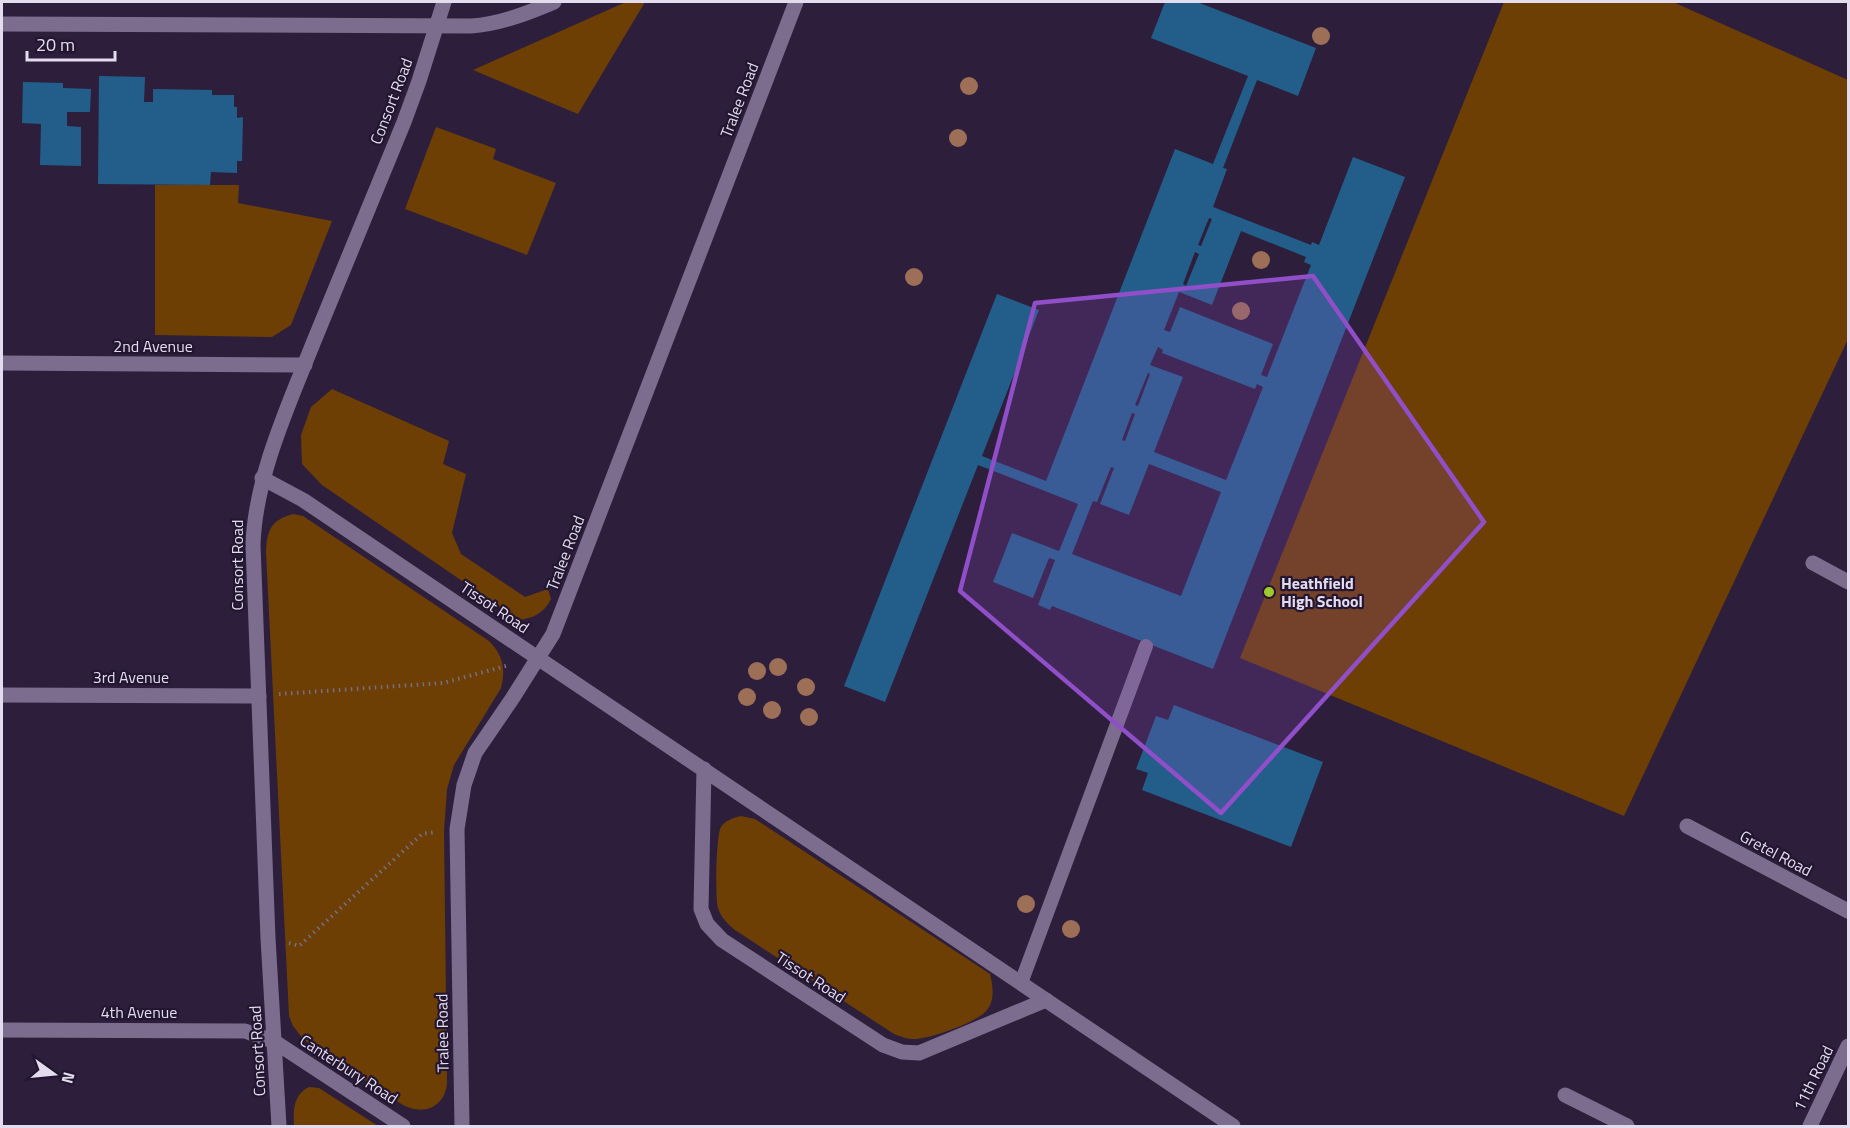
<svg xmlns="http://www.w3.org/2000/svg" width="1850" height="1128" font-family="'Titillium Web',sans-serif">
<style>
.green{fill:#6d3f04}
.building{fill:#235e8a;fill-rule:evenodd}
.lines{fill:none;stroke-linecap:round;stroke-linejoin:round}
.path{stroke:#796e87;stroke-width:4;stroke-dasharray:1.5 4.5;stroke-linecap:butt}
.service{stroke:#7c6d8f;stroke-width:14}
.minor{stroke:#7c6d8f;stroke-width:15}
.tertiary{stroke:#7c6d8f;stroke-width:15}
.tree{fill:#9c6f56}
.marked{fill:#904fc8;fill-opacity:0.2;stroke:#904fc8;stroke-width:4.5;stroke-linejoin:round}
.poi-dot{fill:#9fca2d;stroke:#231631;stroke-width:2}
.labels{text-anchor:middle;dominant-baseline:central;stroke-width:4.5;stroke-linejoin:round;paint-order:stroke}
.street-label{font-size:16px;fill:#e3dbee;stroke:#231631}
.poi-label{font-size:16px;font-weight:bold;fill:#e3dbee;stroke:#231631;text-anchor:start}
</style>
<rect width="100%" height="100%" fill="#2d1f3c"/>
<g class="green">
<path d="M626 2H645L578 114 473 70Z"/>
<path d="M1504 2H1673L1848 80V339L1624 816 1240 658Z"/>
<path d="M436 127 496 149 493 159 556 183 527 255 405 209Z"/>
<path d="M155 185H239L238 203 332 221 291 325 272 337 155 335Z"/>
<path d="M332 389 449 441 443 464 466 474 452 533 461 554 525 597 548 589 551 599C544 613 534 618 519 620L322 485 302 464 301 435 311 407Z"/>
<path d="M293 514 303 516 489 641C503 655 506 669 501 688L454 765 447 789 444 831 447 1083C445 1107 424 1116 403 1105L304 1040 293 1026 289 1016 266 552C267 530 271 520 293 514Z"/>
<path d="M741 816 755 819 990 974C993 986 995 1000 987 1010 978 1022 928 1040 912 1039 906 1039 900 1036 894 1034L735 930C728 924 721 918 718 908 715 899 716 834 721 827 726 820 733 818 741 816Z"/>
<path d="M309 1087 319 1088 378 1126H294C293 1111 293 1095 309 1087Z"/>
</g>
<g class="building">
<path d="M1165 2H1197L1316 48 1298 96 1257 80 1223 168 1227 169 1213 207 1311 245 1312 242 1319 245 1353 157 1405 177 1213 669 1052 606 1050 610 1038 605 1055 560 1049 558 1033 598 993 582 1012 533 1059 551 1078 504 978 465 885 702 844 686 997 294 1039 310 982 456 1046 481 1175 149 1213 164 1248 76 1151 38ZM1209 218 1212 219 1201 246 1198 245ZM1241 231 1306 257 1304 262 1311 265 1267 377 1261 375 1273 344 1180 307 1170 332 1164 330 1179 292 1212 305ZM1195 252 1199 254 1186 286 1183 284ZM1158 347 1163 350 1162 353 1255 389 1257 384 1263 387 1226 480 1154 452 1183 377 1150 365ZM1148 373 1150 374 1138 406 1135 405ZM1132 413 1135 414 1125 441 1122 440ZM1149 464 1221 492 1181 596 1072 554 1093 501 1097 502 1111 467 1114 468 1100 504 1129 515Z"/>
<path d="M99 76 145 77 144 102H153V89L212 90V95H234V107H237V118L243 117 242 161H237V173L211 172 210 185 98 184Z"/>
<path d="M23 82 63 83V88L91 89 90 112H67V126L81 127V166L40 165 41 124 22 123Z"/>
<path d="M1174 705 1323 762 1291 847 1142 790 1148 773 1136 769 1156 716 1168 720Z"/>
</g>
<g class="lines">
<g class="path">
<path d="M279 694 443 683 506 666"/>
<path d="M289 943 299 946 422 834 436 832"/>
</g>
<path class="service" d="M1021 983 1146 646"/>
<g class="minor">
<path d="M2 363 305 365"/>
<path d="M262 478 303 500 1233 1126"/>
<path d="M1813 563 1848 582"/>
<path d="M2 695 259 696"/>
<path d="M704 769 701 909 707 924 722 940 883 1045 902 1052 919 1053 1046 1000"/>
<path d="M1687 826 1848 911"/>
<path d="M2 1030 245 1031 275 1042 403 1126"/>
<path d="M1565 1095 1627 1126"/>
<path d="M279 1126 268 938 253 545C255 477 289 404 314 341 344 268 374 195 404 122L419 81 444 2"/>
<path d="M462 1126 457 829 464 785 475 753 512 699 553 634 796 2"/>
<path d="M1810 1126 1848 1046"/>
</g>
<path class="tertiary" d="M2 24 471 26C500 24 528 13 554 2"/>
</g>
<g class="tree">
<circle cx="1321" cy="36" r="9"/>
<circle cx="969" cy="86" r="9"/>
<circle cx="958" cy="138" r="9"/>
<circle cx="1261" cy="260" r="9"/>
<circle cx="914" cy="277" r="9"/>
<circle cx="1241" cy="311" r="9"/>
<circle cx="778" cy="667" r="9"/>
<circle cx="757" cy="671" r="9"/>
<circle cx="806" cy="687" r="9"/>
<circle cx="747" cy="697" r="9"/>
<circle cx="772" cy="710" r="9"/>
<circle cx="809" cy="717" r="9"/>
<circle cx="1026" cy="904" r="9"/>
<circle cx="1071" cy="929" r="9"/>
</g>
<path class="marked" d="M1313 276 1484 522 1221 813 960 591 1035 303Z"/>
<circle class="poi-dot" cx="1269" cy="592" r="6"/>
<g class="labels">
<g class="street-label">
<text transform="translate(739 100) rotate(-69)">Tralee Road</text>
<text transform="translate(391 101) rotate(-69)">Consort Road</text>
<text x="153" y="346">2nd Avenue</text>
<text transform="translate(565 553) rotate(-69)">Tralee Road</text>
<text transform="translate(237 565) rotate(-90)">Consort Road</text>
<text transform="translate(495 607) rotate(34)">Tissot Road</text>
<text x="131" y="677">3rd Avenue</text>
<text transform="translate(1776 853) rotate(28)">Gretel Road</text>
<text transform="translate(811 977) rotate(33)">Tissot Road</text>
<text x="139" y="1012">4th Avenue</text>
<text transform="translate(442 1033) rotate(-91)">Tralee Road</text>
<text transform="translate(257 1051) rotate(-93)">Consort Road</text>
<text transform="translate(349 1069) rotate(33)">Canterbury Road</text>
<text transform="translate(1813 1078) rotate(-64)">11th Road</text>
</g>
<g class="poi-label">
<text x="1281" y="583">Heathfield<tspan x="1281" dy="18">High School</tspan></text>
</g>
</g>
<rect width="1850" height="1128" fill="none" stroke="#e3dbee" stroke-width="6"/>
<g transform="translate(54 1074) rotate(105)" stroke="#231631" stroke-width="4.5" paint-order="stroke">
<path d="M0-4.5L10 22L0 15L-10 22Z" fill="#e3dbee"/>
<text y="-9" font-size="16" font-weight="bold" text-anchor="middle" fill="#e3dbee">N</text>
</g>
<path d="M27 51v9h88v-9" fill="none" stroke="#e3dbee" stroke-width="3"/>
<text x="36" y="51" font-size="18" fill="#e3dbee" stroke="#231631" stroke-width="4.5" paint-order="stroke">20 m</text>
</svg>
